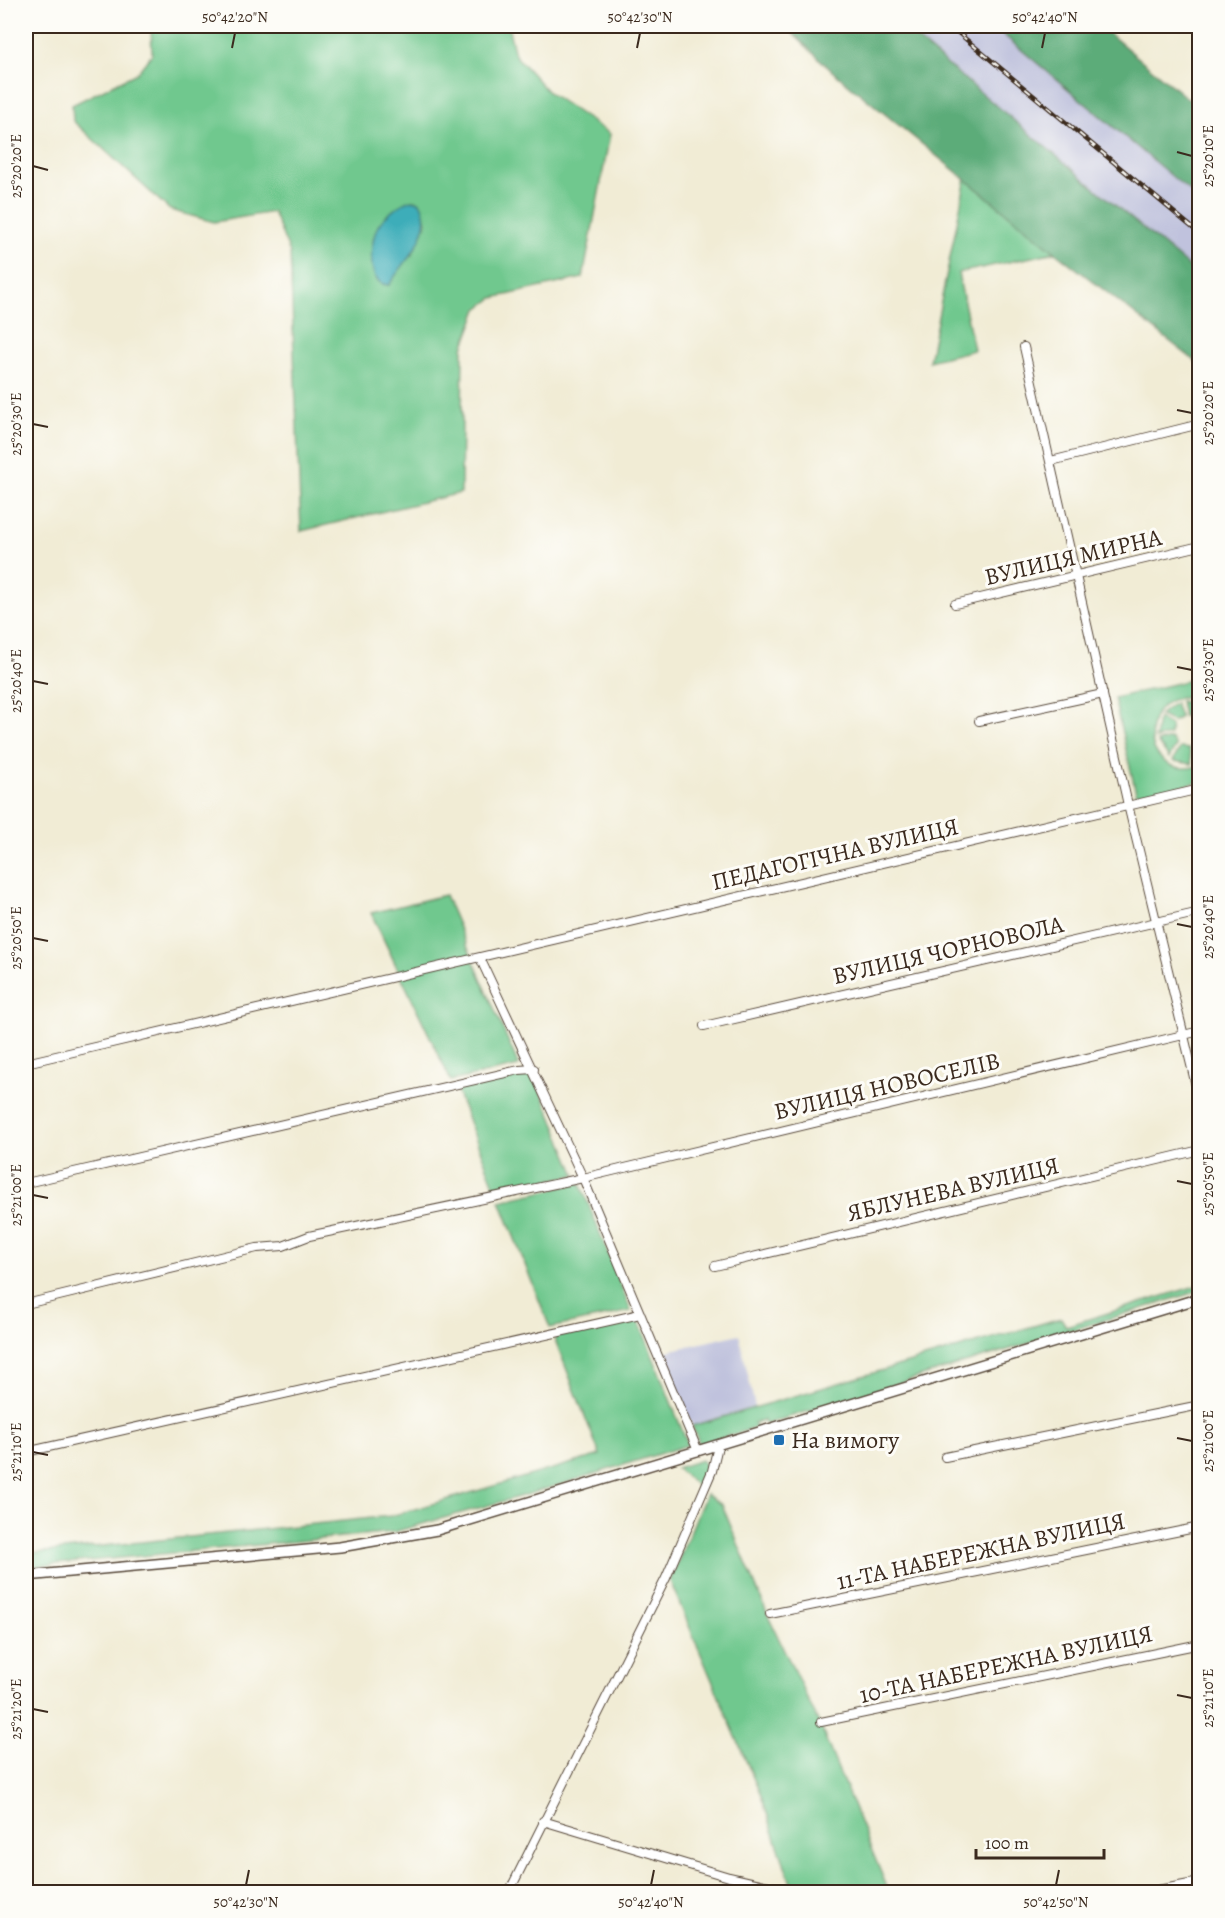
<svg xmlns="http://www.w3.org/2000/svg" width="1225" height="1918" font-family="Alegreya,serif">
<style>
.industrial{fill:#c0c2dd}
.green{fill:#6fc88e;stroke:#557956;stroke-width:1.5;fill-rule:evenodd}
.forest{fill:#5bac79;stroke:#4b6b4c;stroke-width:1.5}
.water{fill:#3dadb9;stroke:#3c6c6c;stroke-width:1.5}
.lines{fill:none;stroke-linecap:round;stroke-linejoin:round}
.minor-casing{stroke:#564739;stroke-width:10}
.tertiary-casing{stroke:#564739;stroke-width:12}
.minor{stroke:#fff;stroke-width:8}
.tertiary{stroke:#fff;stroke-width:9}
.rail-casing{stroke:#3b2a1e;stroke-width:4.5}
.rail{stroke:#fdfcf7;stroke-width:2;stroke-dasharray:7;stroke-linecap:butt}
.ticks{fill:none;stroke:#3b2a1e;stroke-width:2}
.poi-dot{fill:#1f6fb2;stroke:#fdfcf7;stroke-width:2}
.labels{text-anchor:middle;dominant-baseline:central;stroke-width:6;stroke-linejoin:round;paint-order:stroke}
.street-label{font-size:24px;fill:#3b2a1e;stroke:#fdfcf7}
.poi-label{font-size:24px;fill:#3b2a1e;stroke:#fdfcf7;text-anchor:start}
.neatline{fill:none;stroke:#3b2a1e;stroke-width:2}
.ticks-label{font-size:15px;text-anchor:middle;fill:#3b2a1e}
</style>
<rect width="100%" height="100%" fill="#fdfcf7"/>
<filter id="ink" filterUnits="userSpaceOnUse"><feTurbulence type="fractalNoise" baseFrequency=".0167" numOctaves="2"/><feDisplacementMap in="SourceGraphic" scale="12" xChannelSelector="R" yChannelSelector="G"/><feConvolveMatrix kernelMatrix="1 2 1 2 8 2 1 2 1" color-interpolation-filters="sRGB"/></filter>
<filter id="wash" filterUnits="userSpaceOnUse"><feTurbulence type="fractalNoise" baseFrequency=".008" numOctaves="4" result="noise"/><feDisplacementMap in="SourceGraphic" scale="24" xChannelSelector="R" yChannelSelector="G"/><feGaussianBlur stdDeviation="1.35" result="paint"/><feColorMatrix in="noise" values="0 0 0 0 0 0 0 0 0 0 0 0 0 0 0 0 0 1.4 0 .05"/><feComposite in="paint" operator="in"/></filter>
<g filter="url(#wash)">
<rect width="100%" height="100%" fill="#f1ecd5"/>
<g class="industrial">
<path d="M901 26H993L1039 63 1199 199V275Z"/>
<path d="M739 1334 755 1407 692 1426 660 1353Z"/>
</g>
<g class="green">
<path d="M151 26H508L515 55 548 92 610 134 583 278 493 298 478 309 463 348 461 493 301 531 290 253 273 212 214 222 170 210 73 121 72 105 137 73 152 54ZM415 200 426 220V224L412 255 406 259 389 285C376 255 361 233 395 211 403 206 406 200 415 200Z"/>
<path d="M966 178 1055 252 958 273 974 350 929 361Z"/>
<path d="M1199 678V700C1137 682 1134 783 1199 766V782L1144 795 1136 793 1114 698Z"/>
<path d="M1180 701 1199 705 1193 718 1183 716Z"/>
<path d="M1175 703 1180 717 1173 722 1159 715Z"/>
<path d="M1158 718 1171 726 1170 735 1155 739Z"/>
<path d="M1171 739 1176 746 1169 758 1157 742Z"/>
<path d="M1180 748 1189 749 1192 764 1173 761Z"/>
<path d="M445 895 519 1066 451 1081 371 913Z"/>
<path d="M533 1073 576 1175 496 1190 456 1089Z"/>
<path d="M580 1183 631 1311 550 1328 500 1201Z"/>
<path d="M1199 1285V1291L766 1424 764 1420 754 1423 755 1428 700 1444 692 1426 1061 1318 1066 1326Z"/>
<path d="M638 1319 688 1445 529 1494 394 1532 26 1567V1554L391 1516 600 1455 554 1337Z"/>
<path d="M701 1460 709 1470 700 1488 676 1468Z"/>
<path d="M706 1494 722 1505 769 1618 819 1723 889 1892H794L761 1796 670 1581Z"/>
</g>
<g class="forest">
<path d="M785 26H901L1199 275V364L1055 252 832 71Z"/>
<path d="M993 26H1100L1199 108V199Z"/>
</g>
<path class="water" d="M411 200 420 202C437 233 404 261 389 285 365 285 370 241 378 226 384 216 401 203 411 200Z"/>
</g>
<g filter="url(#ink)">
<g class="lines">
<g class="minor-casing">
<g id="minor">
<path d="M1024 347 1128 805 1200 1102"/>
<path d="M1051 461 1200 424"/>
<path d="M955 604 1200 546"/>
<path d="M979 721 1103 694"/>
<path d="M480 958 583 1178 698 1451"/>
<path d="M704 1026 1200 912"/>
<path d="M26 1063 1200 789"/>
<path d="M26 1183 519 1070 534 1069"/>
<path d="M715 1266 1200 1150"/>
<path d="M26 1304 257 1248 283 1246 309 1236 583 1178 1200 1031"/>
<path d="M26 1452 640 1314"/>
<path d="M945 1457 1200 1405"/>
<path d="M770 1614 1200 1527"/>
<path d="M821 1722 1200 1644"/>
<path d="M543 1821 729 1877 791 1891"/>
<path d="M509 1892 666 1578 712 1471 718 1446"/>
<path d="M1147 1892 1200 1882"/>
</g>
</g>
<g class="tertiary-casing">
<path id="tertiary" d="M26 1576 340 1547 437 1530 1200 1298"/>
</g>
<use href="#minor" class="minor"/>
<use href="#tertiary" class="tertiary"/>
<g class="rail-casing">
<path id="rail" d="M950 26 1200 234"/>
</g>
<use href="#rail" class="rail"/>
</g>
</g>
<path class="ticks" d="M232 48 235 33M637 48 640 33M1042 48 1045 33M1177 152 1192 156M33 166 48 170M1177 410 1192 413M33 424 48 427M1177 667 1192 670M33 681 48 684M1177 924 1192 927M33 938 48 941M1177 1181 1192 1184M33 1195 48 1198M1177 1438 1192 1441M33 1452 48 1455M1177 1695 1192 1698M33 1709 48 1712M246 1885 249 1870M651 1885 654 1870M1056 1885 1059 1870"/>
<rect class="poi-dot" x="773" y="1434" width="12" height="12" rx="3"/>
<g class="labels">
<g class="street-label">
<text transform="translate(1073 557) rotate(-13)">ВУЛИЦЯ МИРНА</text>
<text transform="translate(835 854) rotate(-13)">ПЕДАГОГІЧНА ВУЛИЦЯ</text>
<text transform="translate(948 950) rotate(-13)">ВУЛИЦЯ ЧОРНОВОЛА</text>
<text transform="translate(887 1086) rotate(-13)">ВУЛИЦЯ НОВОСЕЛІВ</text>
<text transform="translate(953 1189) rotate(-13)">ЯБЛУНЕВА ВУЛИЦЯ</text>
<text transform="translate(981 1551) rotate(-12)">11-ТА НАБЕРЕЖНА ВУЛИЦЯ</text>
<text transform="translate(1006 1664) rotate(-12)">10-ТА НАБЕРЕЖНА ВУЛИЦЯ</text>
</g>
<g class="poi-label">
<text x="791" y="1440">На вимогу</text>
</g>
</g>
<rect width="1225" height="1918" fill="none" stroke="#fdfcf7" stroke-width="66"/>
<path d="M976 1849v9h128v-9" fill="none" stroke="#3b2a1e" stroke-width="3"/>
<text x="985" y="1849" font-size="18" fill="#3b2a1e" stroke="#fdfcf7" stroke-width="4.5" paint-order="stroke">100 m</text>
<rect x="33" y="33" width="1159" height="1852" class="neatline"/>
<g class="ticks-label">
<text x="235" y="22">50°42'20"N</text>
<text x="640" y="22">50°42'30"N</text>
<text x="1045" y="22">50°42'40"N</text>
<text transform="translate(1208 156) rotate(-90)" y="5">25°20'10"E</text>
<text transform="translate(16 166) rotate(-90)" y="5">25°20'20"E</text>
<text transform="translate(1208 413) rotate(-90)" y="5">25°20'20"E</text>
<text transform="translate(16 424) rotate(-90)" y="5">25°20'30"E</text>
<text transform="translate(1208 670) rotate(-90)" y="5">25°20'30"E</text>
<text transform="translate(16 681) rotate(-90)" y="5">25°20'40"E</text>
<text transform="translate(1208 927) rotate(-90)" y="5">25°20'40"E</text>
<text transform="translate(16 938) rotate(-90)" y="5">25°20'50"E</text>
<text transform="translate(1208 1184) rotate(-90)" y="5">25°20'50"E</text>
<text transform="translate(16 1195) rotate(-90)" y="5">25°21'00"E</text>
<text transform="translate(1208 1441) rotate(-90)" y="5">25°21'00"E</text>
<text transform="translate(16 1452) rotate(-90)" y="5">25°21'10"E</text>
<text transform="translate(1208 1698) rotate(-90)" y="5">25°21'10"E</text>
<text transform="translate(16 1709) rotate(-90)" y="5">25°21'20"E</text>
<text x="246" y="1907">50°42'30"N</text>
<text x="651" y="1907">50°42'40"N</text>
<text x="1056" y="1907">50°42'50"N</text>
</g>
</svg>
